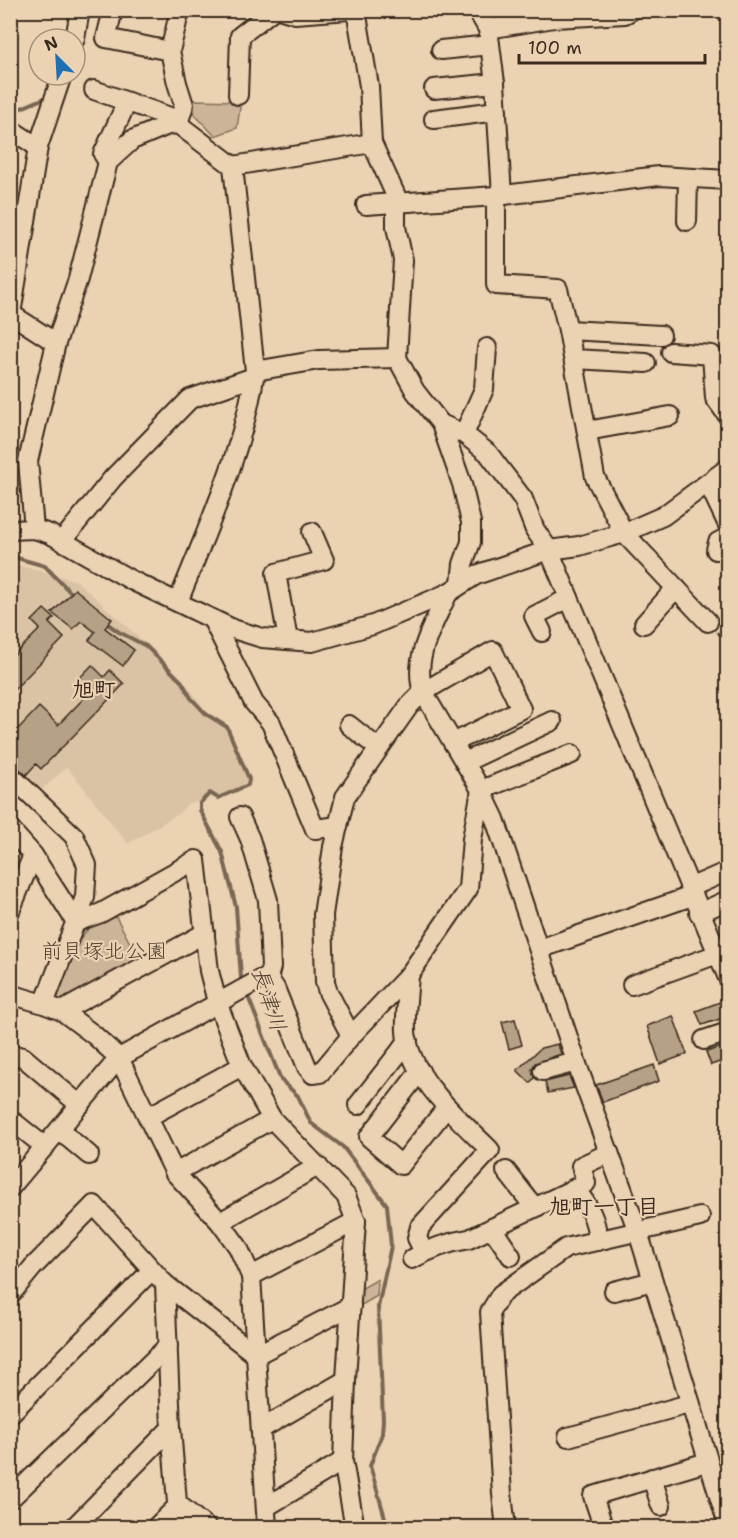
<svg xmlns="http://www.w3.org/2000/svg" width="738" height="1538" font-family="'Shantell Sans','Klee One',sans-serif">
<style>
.built{fill:#dac3a5}
.green{fill:#cbb497;stroke:#836f5a;stroke-width:1.5}
.lines{fill:none;stroke-linecap:round;stroke-linejoin:round}
.stream{stroke:#796653;stroke-width:4}
.building{fill:#b6a186;stroke:#3b2a1e;stroke-width:1.5}
.minor-casing{stroke:#3b2a1e;stroke-width:22}
.path{stroke:#3b2a1e;stroke-width:2;stroke-dasharray:4.5 4.5;stroke-linecap:butt}
.minor{stroke:#ead2b2;stroke-width:18}
.labels{text-anchor:middle;dominant-baseline:central;stroke-width:4.5;stroke-linejoin:round;paint-order:stroke}
.park-label{font-size:21px;fill:#513f30;stroke:#ead2b2}
.neighbourhood-label{font-size:22px;font-weight:bold;fill:#3b2a1e;stroke:#ead2b2}
.water-label{font-size:22px;font-style:italic;fill:#503e30;stroke:#ead2b2}
</style>
<rect width="100%" height="100%" fill="#ead2b2"/>
<filter id="ink" filterUnits="userSpaceOnUse"><feTurbulence type="fractalNoise" baseFrequency=".0167" numOctaves="2"/><feDisplacementMap in="SourceGraphic" scale="12" xChannelSelector="R" yChannelSelector="G"/><feConvolveMatrix kernelMatrix="1 2 1 2 8 2 1 2 1" color-interpolation-filters="sRGB"/></filter>
<g filter="url(#ink)">
<path class="built" d="M10 563 77 581 163 660 189 688 208 714 230 728 228 734 247 780 246 784 219 796H216L210 792 199 802 189 803 178 814 128 844 67 767 36 795 11 771Z"/>
<g class="green">
<path d="M192 100 241 101 237 128 215 136 195 115Z"/>
<path d="M113 911 140 962 64 1002 58 999 56 995C70 956 74 932 113 911Z"/>
<path d="M378 1279 377 1296 355 1309 356 1287 361 1289Z"/>
</g>
<g class="lines">
<g class="stream">
<path d="M75 61 79 44"/>
<path d="M10 113 47 97"/>
<path d="M10 556 45 566 74 596"/>
<path d="M105 622 119 632 146 646 182 682 191 698 206 714 227 727 249 779 248 785 218 798 210 793 200 803V810L222 852 236 907 241 978 243 984"/>
<path d="M247 994 281 1080 298 1096 311 1123 343 1147 387 1205 391 1246 378 1307 383 1420 382 1434 370 1466 388 1528"/>
</g>
</g>
<g class="building">
<path d="M75 589 112 619 105 628 134 650 123 666 89 640 95 632 81 621 73 629 52 613Z"/>
<path d="M44 609 54 618 49 623 64 638 10 694V659L40 629 32 621Z"/>
<path d="M92 665 104 677 110 670 124 684 41 769 36 764 26 775 17 767 10 764V722L18 729 39 707 58 725 86 696 74 684Z"/>
<path d="M720 1002 726 1017 702 1025 696 1011Z"/>
<path d="M673 1016 687 1054 660 1064 647 1026Z"/>
<path d="M515 1019 522 1045 509 1049 502 1022Z"/>
<path d="M558 1044 561 1054 535 1063 532 1069 534 1078 530 1083 517 1070 541 1048Z"/>
<path d="M728 1045V1059L711 1065 706 1052Z"/>
<path d="M654 1065 659 1081 603 1102 596 1085Z"/>
<path d="M569 1076 574 1088 548 1093 545 1082Z"/>
</g>
<g class="lines">
<g class="minor-casing">
<g id="minor">
<path d="M113 10 106 38 170 51"/>
<path d="M282 10 295 14 349 10"/>
<path d="M356 10 369 86 372 143 396 196V227L403 260 397 358 415 391 441 424 462 484 471 522V542L463 564 461 583"/>
<path d="M477 10 488 29 495 83 502 196"/>
<path d="M488 29 554 18 625 14 632 10"/>
<path d="M75 39 80 10"/>
<path d="M441 50 490 45"/>
<path d="M434 89 495 83"/>
<path d="M94 90 170 117 178 124 184 105 177 83 170 51 180 10"/>
<path d="M238 95 240 36 273 10"/>
<path d="M434 119 497 111"/>
<path d="M10 129 38 147 11 314 56 343 28 461 34 529"/>
<path d="M38 147 62 75"/>
<path d="M108 162 103 154 127 102"/>
<path d="M233 166 372 143"/>
<path d="M496 196V285L558 289 568 330 595 477 624 533 708 622"/>
<path d="M366 205 496 196 659 176 728 180"/>
<path d="M687 221 688 178"/>
<path d="M568 330 661 335"/>
<path d="M56 343 78 279 108 162 132 140 168 125 178 124 233 166 255 371C245 446 206 532 178 602"/>
<path d="M671 352 712 355 715 398 728 416"/>
<path d="M574 359 646 363"/>
<path d="M255 371 319 360 397 358"/>
<path d="M441 424 464 434 488 453 523 499 535 530 549 550 728 978"/>
<path d="M587 431 670 416"/>
<path d="M464 434 484 389 487 348"/>
<path d="M708 483 728 525"/>
<path d="M10 530 34 529 50 534 131 580 233 629 262 638 312 642 373 625 448 593 476 575 549 550 579 546 624 533 663 516 728 468"/>
<path d="M62 541 113 478 190 399 254 377"/>
<path d="M716 550 718 542 728 537"/>
<path d="M448 593C434 624 412 657 423 692L481 790 495 819 579 1070 638 1232 728 1525"/>
<path d="M212 619 254 703 271 723 315 829 338 826"/>
<path d="M644 624 676 588"/>
<path d="M542 632 534 616 569 598"/>
<path d="M288 640 276 573 324 560 312 532"/>
<path d="M349 725 378 748"/>
<path d="M465 762 552 721"/>
<path d="M10 775 74 836 87 865 85 897 44 1004"/>
<path d="M240 817 250 839 268 900 271 967 268 978"/>
<path d="M10 829 33 855 76 922 101 913 196 860 209 971 217 1002 242 1066 272 1119 346 1196 356 1221 346 1380 343 1461 355 1528"/>
<path d="M689 888 728 871"/>
<path d="M10 911 33 855"/>
<path d="M699 913 728 900"/>
<path d="M539 949 692 896"/>
<path d="M409 975C408 993 405 1013 406 1031 408 1076 460 1120 490 1150L420 1227 417 1238 424 1252"/>
<path d="M632 985 726 951"/>
<path d="M10 994 44 1004 62 1011 94 1035 119 1058 175 1173 220 1222 238 1247 251 1276 267 1528"/>
<path d="M62 1011 205 933"/>
<path d="M351 1036 328 992 325 982 323 915 333 847 345 797 409 706 423 692 493 651 521 709 453 743"/>
<path d="M704 1040 728 1032"/>
<path d="M10 1054 23 1057 80 1105"/>
<path d="M420 1071 369 1137 401 1165 447 1107"/>
<path d="M543 1071 576 1062"/>
<path d="M358 1105 408 1041"/>
<path d="M148 1117 242 1066"/>
<path d="M10 1119 45 1147"/>
<path d="M59 1130 89 1155"/>
<path d="M506 1171 535 1208"/>
<path d="M175 1173 272 1119"/>
<path d="M10 1188 119 1058 259 980 268 978 275 988 307 1067 313 1074 320 1073 351 1036 409 975 468 889 472 839 481 790 572 754"/>
<path d="M575 1188C589 1207 596 1217 598 1241"/>
<path d="M220 1222 318 1166"/>
<path d="M492 1228 511 1256"/>
<path d="M412 1259C430 1249 449 1242 469 1239L586 1183 581 1166 609 1153"/>
<path d="M251 1276 356 1221"/>
<path d="M165 1284 256 1355 351 1306"/>
<path d="M614 1291 653 1281"/>
<path d="M10 1295 33 1267 94 1205 165 1284 171 1428 179 1528"/>
<path d="M10 1414 152 1270"/>
<path d="M261 1429 346 1380"/>
<path d="M568 1437 689 1404"/>
<path d="M652 1478 661 1506"/>
<path d="M10 1499 168 1346"/>
<path d="M266 1507 343 1461"/>
<path d="M602 1523 593 1496 707 1462"/>
<path d="M73 1528 171 1428"/>
<path d="M155 1528 179 1505 207 1528"/>
<path d="M506 1528 502 1494 490 1312 501 1294 566 1248 700 1217"/>
</g>
</g>
<path class="path" d="M717 632 724 640 728 649"/>
<use href="#minor" class="minor"/>
</g>
</g>
<g class="labels">
<g class="park-label">
<text x="104" y="951">前貝塚北公園</text>
</g>
<g class="neighbourhood-label">
<text x="94" y="689">旭町</text>
<text x="604" y="1206">旭町一丁目</text>
</g>
<g class="water-label">
<text transform="translate(269 999) rotate(72)">長津川</text>
</g>
</g>
<rect width="738" height="1538" fill="none" stroke="#ead2b2" stroke-width="36"/>
<rect x="18" y="18" width="702" height="1502" fill="none" stroke="#3b2a1e" stroke-width="2" filter="url(#ink)"/>
<g transform="translate(57 57) rotate(336)"><circle r="28" fill="#ead2b2" stroke="#a48f77" stroke-width="1.5"/>
<path d="M0-4.5L10 22L0 15L-10 22Z" fill="#1f6fb2"/>
<text y="-9" font-size="16" font-weight="bold" text-anchor="middle" fill="#3b2a1e">N</text>
</g>
<path d="M519 54v9h186v-9" fill="none" stroke="#3b2a1e" stroke-width="3"/>
<text x="528" y="54" font-size="18" fill="#3b2a1e" stroke="#ead2b2" stroke-width="4.5" paint-order="stroke">100 m</text>
</svg>
